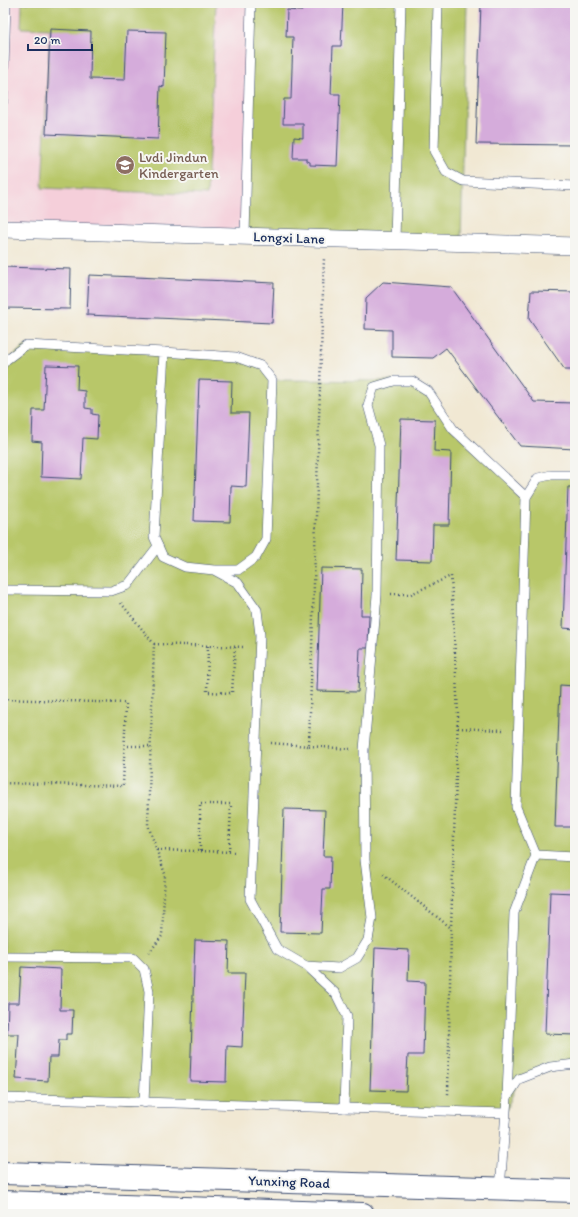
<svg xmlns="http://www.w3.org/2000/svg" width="578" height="1217" font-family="Itim,sans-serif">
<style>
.built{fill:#f5cfda}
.green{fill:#b8c769;stroke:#6a7b64}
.building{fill:#d5acdb}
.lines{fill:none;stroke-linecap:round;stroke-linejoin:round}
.service-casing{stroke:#3b4b70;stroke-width:10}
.minor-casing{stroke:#3b4b70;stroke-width:18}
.tertiary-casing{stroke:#3b4b70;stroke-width:24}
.path{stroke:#3b4b70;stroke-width:2.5;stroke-dasharray:1 3;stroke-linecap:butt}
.service{stroke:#fff;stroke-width:9}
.minor{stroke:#fff;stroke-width:17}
.tertiary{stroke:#fff;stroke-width:22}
.labels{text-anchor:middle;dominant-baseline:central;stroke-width:4;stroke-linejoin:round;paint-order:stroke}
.education-label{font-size:14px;fill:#785e54;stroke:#f6f6f2;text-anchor:start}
.street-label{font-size:14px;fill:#1b2f5e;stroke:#f6f6f2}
</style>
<rect width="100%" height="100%" fill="#f6f6f2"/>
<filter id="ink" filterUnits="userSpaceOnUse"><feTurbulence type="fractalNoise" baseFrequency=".025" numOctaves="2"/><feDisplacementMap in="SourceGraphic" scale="8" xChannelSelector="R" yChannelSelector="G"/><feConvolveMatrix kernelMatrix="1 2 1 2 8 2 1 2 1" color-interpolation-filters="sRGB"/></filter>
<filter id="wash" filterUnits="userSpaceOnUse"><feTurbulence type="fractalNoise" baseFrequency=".012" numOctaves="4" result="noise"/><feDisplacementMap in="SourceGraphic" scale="16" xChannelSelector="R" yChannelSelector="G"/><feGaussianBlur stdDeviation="0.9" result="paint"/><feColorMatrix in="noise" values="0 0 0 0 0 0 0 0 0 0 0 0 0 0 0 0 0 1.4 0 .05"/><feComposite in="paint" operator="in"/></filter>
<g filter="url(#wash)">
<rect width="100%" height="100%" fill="#f1e8d3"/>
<path class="built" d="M6 3H251L245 236 3 229V101Z"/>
<g class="green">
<path d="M22 3H216L207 195 42 188 50 29 21 28Z"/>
<path d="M251 3H467L461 243 245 236Z"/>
<path d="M26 345 236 357 261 366 273 380 412 381 428 391 453 429 526 497 538 478 575 475V1064L519 1079 505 1113 3 1098V364Z"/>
</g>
<g id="blocks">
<g class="building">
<path d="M303 3H343L341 46H333L331 94H340L337 166 310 165V162L306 161V158H293L294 137 303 138V124H283L284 99H291L293 37H286L287 10 302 11Z"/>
<path d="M481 3H575V145L476 144Z"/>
<path d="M50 29 91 31 90 79 125 80 127 31 166 32 164 87 160 86 158 139 46 134Z"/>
<path d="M3 267 71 269 70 309 3 308Z"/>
<path d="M89 275 274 283 272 323 87 315Z"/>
<path d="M383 282 451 287 534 402 575 403V449L520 446 446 348 433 358 392 357V330L365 329 366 298Z"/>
<path d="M531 291 575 292V370H565L529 319Z"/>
<path d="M46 365 78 366 77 390 85 391V408L92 409V414L98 415 97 439 83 438 81 479 41 477 42 442 32 441 33 410H44Z"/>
<path d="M199 380 232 381 231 413H249L246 487 231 486 230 522 194 521Z"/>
<path d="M401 419 435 420 434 451 451 452 449 525H433L432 561 396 560Z"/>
<path d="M568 487H575V629L563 628Z"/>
<path d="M321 568 362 569 361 615H369L368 648H360L358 692 317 691Z"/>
<path d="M560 685 575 686V827H555Z"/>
<path d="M284 809 325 810 323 856H331L330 889H323L321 933 280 932Z"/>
<path d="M550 892 575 893V1035L545 1034Z"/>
<path d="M195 940 229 941 228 973H245L242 1047 227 1046 226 1082 190 1081Z"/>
<path d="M375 948 409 950 408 981 425 982 423 1055H408L406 1091 370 1090Z"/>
<path d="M21 967 61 969 60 1010H73L72 1034H66V1040H59L58 1057H49L48 1081 16 1079 19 1034H7L8 1003H19Z"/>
</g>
</g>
</g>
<g filter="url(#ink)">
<use href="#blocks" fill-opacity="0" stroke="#3b4b70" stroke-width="1"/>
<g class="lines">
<g class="service-casing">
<g id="service">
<path d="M438 3 434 151 446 172 463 181 575 186"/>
<path d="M3 101 6 3"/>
<path d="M245 236 251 3"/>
<path d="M395 241 401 3"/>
<path d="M164 352 236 357 261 366 272 380 266 539 256 557 238 570H216"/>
<path d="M3 364 6 360 26 345 164 352 154 537 163 557 185 567 214 570 238 583 257 610 260 635 250 899 277 949 306 966 336 994 347 1016 344 1108 3 1098"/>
<path d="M3 590 111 591 128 585 158 546"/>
<path d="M536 855 575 857"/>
<path d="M3 957 133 958 144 969 149 991 144 1103"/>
<path d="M306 966 339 968 357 958 368 940 372 918 365 860 364 750 377 595 379 445 368 405 374 387 394 381H412L428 391 453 429 526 497"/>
<path d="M507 1097 519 1079 550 1067 575 1064"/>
<path d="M344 1108 505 1113"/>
<path d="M500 1189 507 1098 514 913 536 855 516 807 526 497 538 478 551 475H575"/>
</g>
</g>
<g class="minor-casing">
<path id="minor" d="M3 229 575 246"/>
</g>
<g class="tertiary-casing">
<g id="tertiary">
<path d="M3 1173 575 1191"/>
<path d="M3 1202 363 1214"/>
</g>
</g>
<g class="path">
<path d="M391 594H411L451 576 458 715 451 928"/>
<path d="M121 603 154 644 148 825 165 874 162 936 149 953"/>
<path d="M154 644 245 647"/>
<path d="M208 646 207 692 232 693 235 647"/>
<path d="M3 699 126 703 123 786 3 783"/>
<path d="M458 728 503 730"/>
<path d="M271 743 309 746 324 257"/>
<path d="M124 746H150"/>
<path d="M309 746 350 749"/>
<path d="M157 850 236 852"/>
<path d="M200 851V804H231L229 852"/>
<path d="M383 874 451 928 448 1096"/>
</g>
<use href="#service" class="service"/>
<use href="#minor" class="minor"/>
<use href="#tertiary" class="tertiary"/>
</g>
</g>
<defs>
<g id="school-disc" transform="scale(1)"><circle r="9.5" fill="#8d6e63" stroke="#f6f6f2"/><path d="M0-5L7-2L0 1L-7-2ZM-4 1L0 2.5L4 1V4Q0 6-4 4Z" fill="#fff"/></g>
</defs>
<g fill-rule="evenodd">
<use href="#school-disc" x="125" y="165"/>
</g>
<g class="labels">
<g class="education-label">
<text x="139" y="157">Lvdi Jindun<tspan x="139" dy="16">Kindergarten</tspan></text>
</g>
<g class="street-label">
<text transform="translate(289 238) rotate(2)">Longxi Lane</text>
<text transform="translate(289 1182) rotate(2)">Yunxing Road</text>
</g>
</g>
<rect width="578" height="1217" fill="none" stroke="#f6f6f2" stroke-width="16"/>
<path d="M28 44v6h64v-6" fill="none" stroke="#1b2f5e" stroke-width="2"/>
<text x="34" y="44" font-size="12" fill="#1b2f5e" stroke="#f6f6f2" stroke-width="3" paint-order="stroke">20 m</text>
</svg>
